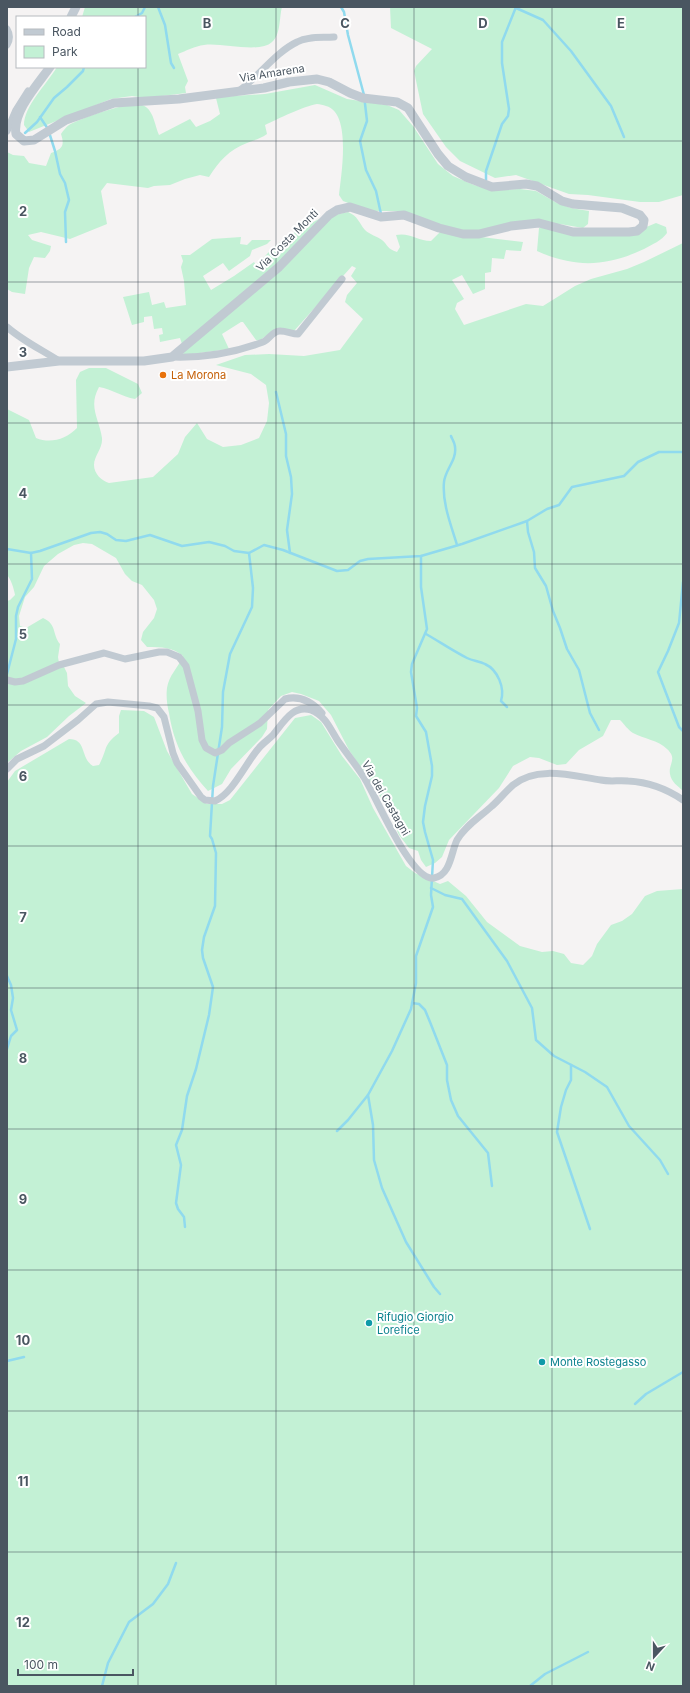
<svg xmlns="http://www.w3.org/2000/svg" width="690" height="1693" font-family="Inter,sans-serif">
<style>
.green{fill:#c3f1d5}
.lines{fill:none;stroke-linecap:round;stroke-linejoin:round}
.stream{stroke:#90daee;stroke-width:2.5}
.minor{stroke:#c1cad2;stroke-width:7}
.tertiary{stroke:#c1cad2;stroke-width:9}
.grid{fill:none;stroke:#4a5661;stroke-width:1;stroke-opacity:0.55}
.food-dot{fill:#e8710a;stroke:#fff;stroke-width:1.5}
.culture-dot{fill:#0f9aa8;stroke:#fff;stroke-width:1.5}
.labels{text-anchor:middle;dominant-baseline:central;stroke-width:4;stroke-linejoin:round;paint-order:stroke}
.street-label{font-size:11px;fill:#4a5661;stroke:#fff}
.food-label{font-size:11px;fill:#c56008;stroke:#fff;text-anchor:start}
.culture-label{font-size:11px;fill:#0d838f;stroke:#fff;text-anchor:start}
.grid-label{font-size:13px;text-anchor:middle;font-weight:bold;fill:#4a5661;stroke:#fff;stroke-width:4;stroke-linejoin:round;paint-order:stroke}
</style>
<rect width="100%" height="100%" fill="#f5f3f3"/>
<g class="green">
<path d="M85 7H282C279 18 281 34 272 42 259 54 221 42 204 45 195 46 186 51 178 54L188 81 185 87 186 93 146 98 132 96 111 99 29 132 24 125C24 106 47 84 57 67H145V17H82Z"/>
<path d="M390 7H564L565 8 568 7H683V195L659 202H640L588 195 569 194 516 175 495 178 460 161 446 147 423 114 414 71 416 66 432 49 391 28Z"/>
<path d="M315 85 347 99 387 105 399 110 413 126 438 164 453 176 474 185 493 190 520 189 536 191 557 203 571 208 589 211 588 224 583 228 560 224 467 231 449 227 396 211H369L343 201 339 195C341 175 352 113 326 106 323 105 320 104 317 104 304 106 278 119 265 125L267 134C260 139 254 140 247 143 229 150 219 161 209 177L200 175 185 179 170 185 154 186 148 188 107 183 101 191 107 224 70 239 41 232 28 235 32 240 51 246 50 251 45 258 34 257 29 268 25 294 12 292 7 289V152L13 155 24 156 29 163 46 166 51 153C62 149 65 146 61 134 63 131 66 127 69 125 81 118 135 98 146 107 154 113 155 126 159 135L190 119 196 127 210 121 220 114 216 98 219 97 265 94Z"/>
<path d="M348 212C358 216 359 223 365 230 370 235 377 236 382 240 388 245 387 249 397 252L400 247 396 235C409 232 418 241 431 241L440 232 523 242 521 251 506 250 504 259 492 258 491 272 485 273V289L473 294 462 275 452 280 464 299 457 303 455 309 464 325 526 304 543 306 575 286 591 279 627 269 644 262 683 243V791C678 786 671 782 670 774 668 764 678 759 667 749 658 740 644 739 633 733 628 730 624 724 620 720H611L603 736 579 750 566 764 557 765 539 758 530 757 513 766 499 788 449 840 442 857 435 863 426 867 421 860 418 851 409 848 399 835 385 804 349 750 331 715 319 701 301 694 292 692 281 696 268 710 267 729 262 737 231 769 222 784 208 791C186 767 174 745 169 713 167 705 166 696 167 688 169 675 178 668 183 656 172 647 162 647 147 647L141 640 143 632 154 618 157 609 154 600 142 585 132 581 125 574 116 558 92 544 83 543 74 545 58 554 44 566 34 587 25 597 19 616 20 626 26 628 43 618C57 624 52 634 60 644L58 657 59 663 64 667 67 673 68 686 75 696 86 703 69 716 47 737 21 751 7 763V601L10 600 15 595C14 589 11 579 7 575V409L29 420 36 438C51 444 66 439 77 428L76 380 80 372 89 368H106L138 384 142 393 135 399C122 397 112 389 99 387 88 407 99 418 102 438 103 448 94 456 94 465 94 474 102 481 109 483L153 477 178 454 185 437 197 423 207 439 223 447 241 445 259 438 267 421 269 403 266 385 251 374 216 365 245 355 269 354 304 356 340 350 363 319 345 302 347 295 357 283 351 276 356 268 352 266 294 331 274 330 259 341 256 340 243 322H241L222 334 229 349 185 355 181 352 334 215Z"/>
<path d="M321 218 280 262 182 344 180 338 160 342 159 335 163 334 162 328 154 329 152 316 144 317V322L132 325 123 297 149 292 152 305 164 302 166 308 186 305 184 281 181 267 183 261 181 255H190L212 239 241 237 240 244 247 245 252 240H271L267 244 252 250 250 256 229 271 223 263 203 276 211 290 234 276 254 262 256 265C263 260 266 254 272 249 285 237 305 226 321 218Z"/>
<path d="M656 223 666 227 667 233C661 241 653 244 644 249 606 267 575 268 537 251L539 228H644Z"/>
<path d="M121 710 144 711 154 717 167 751 192 794 207 804H222L230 800 295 718 311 715 321 722 342 756 360 779 373 808 406 866 415 873 440 884 448 881 466 896 487 922 520 946 542 952 553 951 564 954 571 963 583 965 592 956 597 944 611 925 622 921 632 914 645 896 657 891 683 889V1686H7V782L15 771 69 739C87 739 80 758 93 766L99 765C108 749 102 746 119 733V716Z"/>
</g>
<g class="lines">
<g class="stream">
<path d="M158 7 165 25 171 63 174 68"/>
<path d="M341 7 344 12 348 35 364 95 367 121 360 141 366 170 376 191 381 214"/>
<path d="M516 8 543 20 571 51 611 106 624 137"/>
<path d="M135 17 142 13 145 7"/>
<path d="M40 117 48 129 55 151 60 174 65 183 69 200 65 212 66 242"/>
<path d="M25 133 37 122 54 98 67 87 83 71 84 67"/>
<path d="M486 180V171L502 124 508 116 509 109 502 63V42L516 7"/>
<path d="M276 392 286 434V456L291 477 292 494 287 530 290 553"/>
<path d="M451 436C452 439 455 443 455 447 457 460 445 470 444 482 442 503 451 525 457 545"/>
<path d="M527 521 528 532 534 552 535 568 546 586 553 611 560 628 567 649 579 670 590 713 599 730"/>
<path d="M7 549 31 553 40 551 91 533 100 532 107 534 116 540 126 541 150 535 182 546 209 542 225 546 234 551 249 553 264 545 283 550 337 571 348 570 360 561 368 559 421 556 462 544 527 521 547 509 559 505 572 487 624 476 638 462 659 452H683"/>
<path d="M683 582 679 623 668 651 658 672 679 727 683 731"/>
<path d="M426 634C440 642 453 651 467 658 473 661 479 661 485 664 498 670 505 688 501 701L507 707"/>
<path d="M7 674 16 639V616L18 607 32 579 31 553"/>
<path d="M431 888 445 895 462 899 507 961 532 1008 536 1040 554 1056 585 1072 607 1087 629 1126 660 1160 668 1174"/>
<path d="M7 976 11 985 13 998 11 1010 17 1030 11 1036 7 1049"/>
<path d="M412 1003 419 1004 425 1010 430 1022 447 1065V1080L451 1100 458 1116 488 1153 492 1186"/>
<path d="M571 1065V1080L566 1090 561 1107 557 1132 590 1229"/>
<path d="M368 1095 373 1125 374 1160 382 1188 406 1242 434 1287 440 1294"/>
<path d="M337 1131 348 1120 368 1095 392 1051 411 1009 416 983V956L433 907 431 895 433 860 425 832 423 822 425 806 432 776V766L426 732 416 716 417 708 411 672 412 664 427 629 421 587V556"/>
<path d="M185 1227 184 1217 178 1209 176 1203 181 1165 176 1145 182 1130 187 1096 196 1069 209 1015 213 987 203 958 202 950 204 937 215 906 216 853 212 839 210 836 213 786 222 727 223 692 230 654 252 607 253 588 249 553"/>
<path d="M7 1361 24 1357"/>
<path d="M635 1404 646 1394 683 1372"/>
<path d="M102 1686 108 1663 129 1622 153 1604 168 1584 176 1563"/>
<path d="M530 1686 545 1674 588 1652"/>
</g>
<g class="minor">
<path d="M7 29C10 34 10 40 7 45"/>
<path d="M240 90C259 76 276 52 297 42 308 36 322 38 334 37"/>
<path d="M7 131 16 110 28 91"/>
<path d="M7 327C23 341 42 350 59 361"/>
<path d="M172 357C202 358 234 353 263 342 269 340 272 331 280 331 287 331 292 334 298 334L342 279"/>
<path d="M7 680 15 682 23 681 59 665 104 653 125 659 159 652H167L179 657 186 666 198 711 202 740 206 748 215 753 222 750 229 743 260 723 285 699C300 695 312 702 322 713"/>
<path d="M7 769 17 759 44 746 78 720 96 704 108 702 149 706 157 708 164 717 173 753 177 763 201 797 205 800 215 801C233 793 245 764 259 748 263 743 268 740 273 735 283 723 293 704 311 710 326 716 330 729 338 741 347 754 357 766 365 779 376 796 411 882 434 878 451 875 451 852 457 840 465 826 480 817 492 806 499 800 505 792 513 785 537 765 573 776 601 780 610 782 619 780 628 781 647 782 667 789 683 800"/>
</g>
<g class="tertiary">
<path d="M71 17 76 7"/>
<path d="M7 367 59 361H144L172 357 279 267 329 215 337 210 350 207 381 217 404 215 439 228 463 234H479L511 226 539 223 573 232H629L637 231 643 226 644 220 640 215 622 208 573 204 562 201 537 186 526 184 492 187 466 177 448 166 438 154 408 108 397 102 363 98 350 93 329 82 317 79 289 82 264 88 179 99 114 103 66 120 34 140 24 141 16 134C12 112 38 84 50 67"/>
</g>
</g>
<path class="grid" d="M138 7V17M276 7V1686M414 7V1686M552 7V1686M138 67V1686M7 141H683M7 282H683M7 423H683M7 564H683M7 705H683M7 846H683M7 988H683M7 1129H683M7 1270H683M7 1411H683M7 1552H683"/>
<circle class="food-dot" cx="163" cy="375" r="4"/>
<g class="culture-dot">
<circle cx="369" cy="1323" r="4"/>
<circle cx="542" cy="1362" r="4"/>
</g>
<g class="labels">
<g class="street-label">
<text transform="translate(272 73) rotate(-9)">Via Amarena</text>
<text transform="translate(287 240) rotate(-45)">Via Costa Monti</text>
<text transform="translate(386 798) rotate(60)">Via dei Castagni</text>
</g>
<g class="food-label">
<text x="171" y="375">La Morona</text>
</g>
<g class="culture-label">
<text x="377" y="1317">Rifugio Giorgio<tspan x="377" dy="13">Lorefice</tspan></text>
<text x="550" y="1362">Monte Rostegasso</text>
</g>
</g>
<g class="grid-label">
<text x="207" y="28">B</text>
<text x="345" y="28">C</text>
<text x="483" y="28">D</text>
<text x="621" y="28">E</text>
<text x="23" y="216">2</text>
<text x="23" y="357">3</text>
<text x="23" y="498">4</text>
<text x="23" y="639">5</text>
<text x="23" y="781">6</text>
<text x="23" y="922">7</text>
<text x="23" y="1063">8</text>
<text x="23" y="1204">9</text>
<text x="23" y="1345">10</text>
<text x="23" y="1486">11</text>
<text x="23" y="1627">12</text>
</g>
<rect width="690" height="1693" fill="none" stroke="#4a5661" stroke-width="16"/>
<rect x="16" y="16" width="130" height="52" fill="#ffffff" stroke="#b7bbc0"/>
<rect x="24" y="29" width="20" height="6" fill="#c1cad2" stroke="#b7bbc0"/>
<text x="52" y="36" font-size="12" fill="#4a5661">Road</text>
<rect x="24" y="46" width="20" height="12" fill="#c3f1d5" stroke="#b7bbc0"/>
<text x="52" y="56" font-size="12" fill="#4a5661">Park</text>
<g transform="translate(654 1657) rotate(201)" stroke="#ffffff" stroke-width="3" paint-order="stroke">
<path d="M0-3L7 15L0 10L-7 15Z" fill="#4a5661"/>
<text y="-6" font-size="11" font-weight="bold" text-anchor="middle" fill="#4a5661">N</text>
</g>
<path d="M18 1669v6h115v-6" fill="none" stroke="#4a5661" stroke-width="2"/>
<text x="24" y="1669" font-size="12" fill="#4a5661" stroke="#ffffff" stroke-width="3" paint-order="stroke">100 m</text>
</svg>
